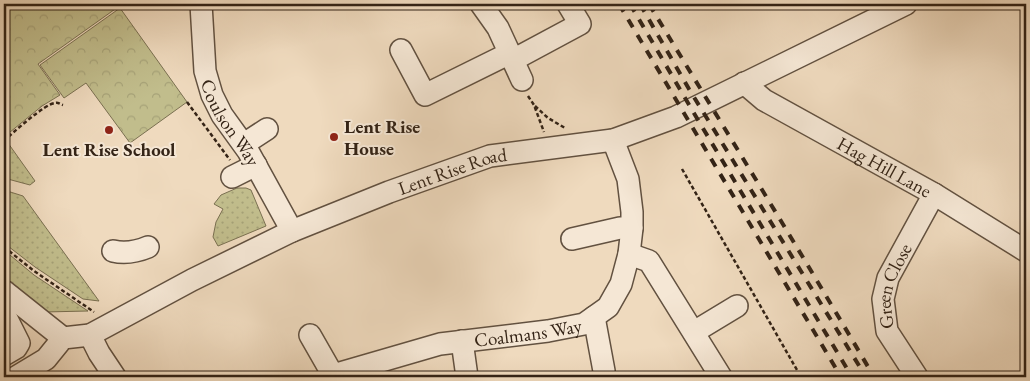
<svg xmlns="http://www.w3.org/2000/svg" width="1030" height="381" font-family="'EB Garamond',serif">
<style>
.grass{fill:url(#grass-dots);stroke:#7a7051}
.park{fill:url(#park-crowns);stroke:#7a7051}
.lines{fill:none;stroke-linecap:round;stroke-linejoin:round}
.minor-casing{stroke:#625140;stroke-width:24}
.path{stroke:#332316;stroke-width:2.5;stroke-dasharray:4 2.5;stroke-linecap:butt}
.minor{stroke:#f5e7d5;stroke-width:21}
.rail{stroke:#332316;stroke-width:4;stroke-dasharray:9 9;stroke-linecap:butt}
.poi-dot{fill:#8f2418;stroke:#f5e7d5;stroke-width:2}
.labels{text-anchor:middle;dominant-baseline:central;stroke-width:4;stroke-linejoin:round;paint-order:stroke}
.street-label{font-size:19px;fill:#332316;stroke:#f5e7d5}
.poi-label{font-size:19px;font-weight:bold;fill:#332316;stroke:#f5e7d5;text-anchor:start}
</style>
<defs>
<pattern id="grass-dots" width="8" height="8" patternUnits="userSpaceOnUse" patternTransform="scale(1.25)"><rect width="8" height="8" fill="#c1bd8c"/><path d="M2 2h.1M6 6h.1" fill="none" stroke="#a6a278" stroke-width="1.8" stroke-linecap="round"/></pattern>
<pattern id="park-crowns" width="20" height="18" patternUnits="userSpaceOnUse" patternTransform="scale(1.25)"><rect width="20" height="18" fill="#c1bd8c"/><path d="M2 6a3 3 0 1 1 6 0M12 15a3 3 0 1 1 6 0" fill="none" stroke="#a6a278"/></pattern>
</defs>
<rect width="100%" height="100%" fill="#efdabe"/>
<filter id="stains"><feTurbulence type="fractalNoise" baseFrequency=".004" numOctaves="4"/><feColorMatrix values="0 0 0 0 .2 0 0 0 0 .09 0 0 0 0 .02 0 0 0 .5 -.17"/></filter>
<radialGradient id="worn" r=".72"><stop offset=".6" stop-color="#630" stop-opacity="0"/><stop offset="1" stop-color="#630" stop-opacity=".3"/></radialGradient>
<g class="grass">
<path d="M8 143 35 181 30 185 4 178V147Z"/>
<path d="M237 188H246L251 190 266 226 218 246 213 237 216 222 223 209 214 204 221 195Z"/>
<path d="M4 190 23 196 99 301 83 299 35 267 4 243Z"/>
<path d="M4 250 34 275 88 311 44 312 4 280Z"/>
</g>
<g class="park">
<path d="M4 4H116L118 7 38 64 60 95 42 106 4 137Z"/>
<path d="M120 8 187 102 130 143 86 83 64 98 40 65Z"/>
</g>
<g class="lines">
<g class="minor-casing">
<g id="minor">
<path id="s1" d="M201 4 205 71 212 95 222 115 248 151 292 231"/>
<path d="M481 4 498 28 522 80"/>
<path d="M401 50 425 95 510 53"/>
<path d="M513 60 580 24 568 4"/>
<path id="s2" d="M744 83 764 100 934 194 1026 251"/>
<path d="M244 144 267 129"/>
<path d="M232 177 256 165"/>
<path d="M572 239 620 228H632"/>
<path d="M113 251C126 254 136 252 148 247"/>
<path d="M629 254 649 261 721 377"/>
<path d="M4 291 63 338"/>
<path d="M4 313 19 343 16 348 4 355"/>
<path d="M594 317 604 371"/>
<path d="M694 332 737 306"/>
<path d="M90 335 99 353 115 377"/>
<path d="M310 335 334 377"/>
<path d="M462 341 467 377"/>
<path id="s3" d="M333 375 440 344 548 331 584 324 608 307 621 284 629 254 632 228V212L628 179 613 140"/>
<path id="s4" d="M16 377 46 359 63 338 90 335 192 280 292 231 389 192 490 156 613 140 676 117 906 4"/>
<path id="s5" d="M917 377 887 331 883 299 888 278 934 194"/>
</g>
</g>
<g class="path">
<path d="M528 96 534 105 544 132"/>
<path d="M187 102 230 160"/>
<path d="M535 106 548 118 565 128"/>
<path d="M4 141C11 134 46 103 55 103 58 102 60 104 63 105"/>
<path d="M682 169 801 377"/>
<path d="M4 247 34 271 94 312"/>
</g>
<use href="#minor" class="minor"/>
<g class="rail">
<path d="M619 4 841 377"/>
<path d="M630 4 698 120 852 377"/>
<path d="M640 4 689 89 866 377"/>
<path d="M649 4C724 128 801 252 874 377"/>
</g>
</g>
<g class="poi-dot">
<circle cx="109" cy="130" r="5"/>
<circle cx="334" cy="137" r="5"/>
</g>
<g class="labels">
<g class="street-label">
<text stroke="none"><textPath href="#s1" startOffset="125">Coulson Way</textPath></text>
<text stroke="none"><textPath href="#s2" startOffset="164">Hag Hill Lane</textPath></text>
<text stroke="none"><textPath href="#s4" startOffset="488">Lent Rise Road</textPath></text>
<text stroke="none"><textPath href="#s5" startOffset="102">Green Close</textPath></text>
<text stroke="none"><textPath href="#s3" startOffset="200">Coalmans Way</textPath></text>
</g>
<g class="poi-label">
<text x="344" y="126">Lent Rise<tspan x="344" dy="22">House</tspan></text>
<text x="109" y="149" text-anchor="middle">Lent Rise School</text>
</g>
</g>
<rect width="1030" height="381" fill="none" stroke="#efdabe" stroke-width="20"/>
<rect x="5" y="5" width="1020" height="371" fill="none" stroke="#332316" stroke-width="2.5"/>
<rect x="10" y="10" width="1010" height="361" fill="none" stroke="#332316"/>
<rect width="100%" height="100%" filter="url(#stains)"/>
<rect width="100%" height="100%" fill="url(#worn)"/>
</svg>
